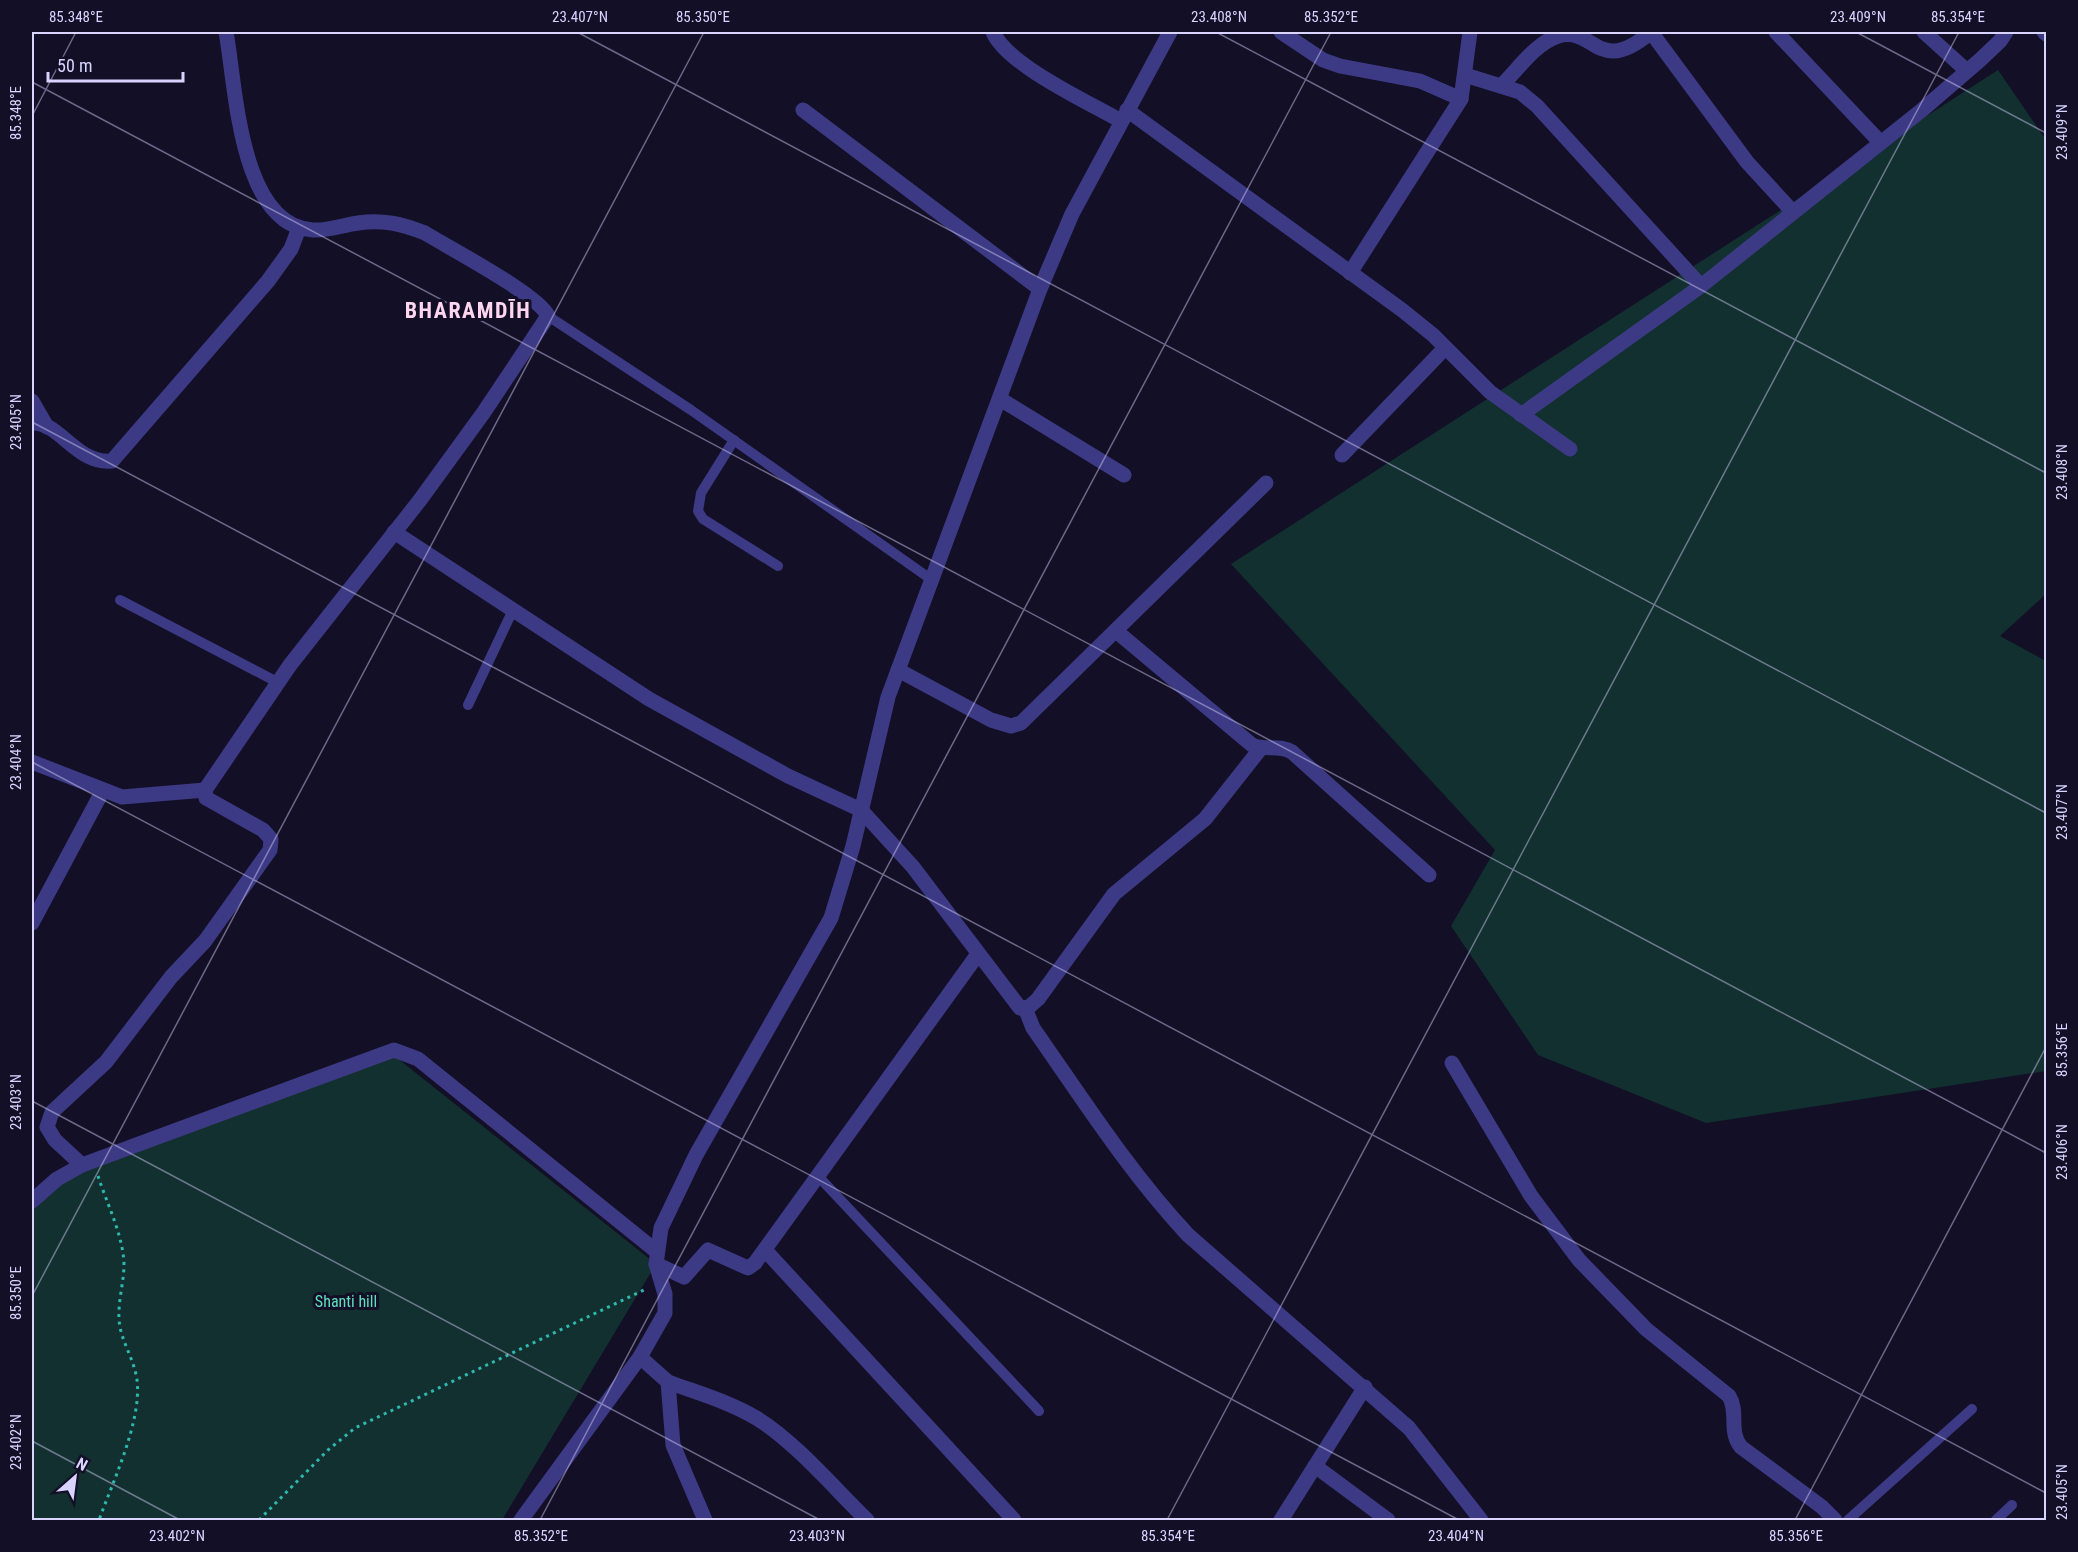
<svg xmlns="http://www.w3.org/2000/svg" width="2078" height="1552" font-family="'Roboto Condensed',sans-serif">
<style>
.green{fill:#12302f}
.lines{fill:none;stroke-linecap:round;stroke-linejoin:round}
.path{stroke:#2fb8b0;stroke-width:3;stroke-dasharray:3 4.5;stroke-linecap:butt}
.lane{stroke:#3d3a85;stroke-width:10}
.street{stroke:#3d3a85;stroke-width:15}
.ticks{fill:none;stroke:#d9d4ff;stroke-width:1.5;stroke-opacity:0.45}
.labels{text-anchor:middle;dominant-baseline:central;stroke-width:6;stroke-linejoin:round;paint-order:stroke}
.park-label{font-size:16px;fill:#5fe0c0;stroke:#130f26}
.district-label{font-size:22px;font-weight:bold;letter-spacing:1.5px;fill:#ffd6f0;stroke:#130f26}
.neatline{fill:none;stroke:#d9d4ff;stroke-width:2}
.ticks-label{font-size:15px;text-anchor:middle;fill:#d9d4ff}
</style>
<rect width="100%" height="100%" fill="#130f26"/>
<g class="green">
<path d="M1998 70 2046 140V594L2000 636 2046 661V1071L1706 1123 1538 1055 1451 926 1495 850 1231 564Z"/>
<path d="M387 1050 656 1264 502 1520H32V1203L93 1160Z"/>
</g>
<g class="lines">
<g class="path">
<path d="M98 1176C107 1204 123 1235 124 1264 124 1282 118 1300 119 1319 120 1340 134 1358 137 1380 142 1421 113 1481 99 1520"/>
<path d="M259 1520 328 1450 355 1428 646 1289"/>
</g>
<g class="lane">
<path d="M548 316 691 410 932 580"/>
<path d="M734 440 701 493 698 511 703 519 778 566"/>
<path d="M120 600 279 683"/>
<path d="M468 705 513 610"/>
<path d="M818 1176 1039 1411"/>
<path d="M1848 1520 1972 1409"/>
<path d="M1996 1520 2012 1505"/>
</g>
<g class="street">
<path d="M993 32C1007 65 1088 102 1121 121"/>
<path d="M1281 32 1323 60 1340 66 1420 81 1461 99"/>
<path d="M1651 32 1747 162 1792 211"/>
<path d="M1776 32 1880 142"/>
<path d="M1924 32 1967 71"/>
<path d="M2044 32 2046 34"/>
<path d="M1465 75 1520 92 1537 106 1701 286"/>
<path d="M1502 85C1518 69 1536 43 1558 36 1595 25 1597 78 1651 32"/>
<path d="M803 110 1040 289"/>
<path d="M1127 110 1402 310 1433 335 1490 392 1570 449"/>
<path d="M1350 273 1461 99 1470 32"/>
<path d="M1000 399 1124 475"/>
<path d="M32 401 47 427"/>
<path d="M1521 415 1701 286 1922 110 1980 60 2000 41 2006 32"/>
<path d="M32 423C59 421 77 465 112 461L268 281 291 249 299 228"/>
<path d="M1342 455 1445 348"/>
<path d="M394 532 649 699 788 776 861 810 913 867 1020 1008 1029 1007 1038 999 1114 894 1205 819 1261 748"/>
<path d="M1116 631 1252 745C1265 751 1279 744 1292 752L1429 875"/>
<path d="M898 670 991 720 1011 726 1021 723 1266 483"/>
<path d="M32 762 122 797 205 790"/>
<path d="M32 923 102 792"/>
<path d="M1025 1008 1033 1028C1082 1098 1129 1172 1188 1235L1409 1428 1481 1520"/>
<path d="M1452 1063 1531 1196 1579 1260 1646 1329 1729 1396C1739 1412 1728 1431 1741 1447L1822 1507 1835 1520"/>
<path d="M82 1165 55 1140 47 1127 52 1112 106 1062 171 977 205 941 270 850 271 839 263 830 206 798 205 790 290 665 420 500 484 412 548 316C539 295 449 248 425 233 402 224 382 219 358 223 343 225 328 231 313 230 239 226 236 85 226 32"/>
<path d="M32 1201 57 1179 82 1165 394 1050 418 1059 656 1251"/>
<path d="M765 1250 1014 1520"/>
<path d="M656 1264 684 1277 708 1250 748 1268 755 1263 978 954"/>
<path d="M640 1357 668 1382 673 1445 705 1520"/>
<path d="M668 1382C698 1393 730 1402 758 1419 795 1442 835 1489 867 1520"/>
<path d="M1315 1466 1388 1520"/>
<path d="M521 1520 640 1357 665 1313V1294L656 1264 661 1228 696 1155 831 918 853 846 888 697 1040 289 1072 214 1170 32"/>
<path d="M1281 1520 1365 1387"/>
</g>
</g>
<path class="ticks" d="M577 32 2046 813M1216 32 2046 473M1856 32 2046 133M32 82 2046 1153M32 116 76 32M32 422 2046 1493M32 762 1459 1520M32 1101 820 1520M32 1296 704 32M32 1441 180 1520M540 1520 1331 32M1167 1520 1959 32M1795 1520 2046 1047"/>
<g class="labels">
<g class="park-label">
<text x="346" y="1301">Shanti hill</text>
</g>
<g class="district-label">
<text x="468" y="310">BHARAMDĪH</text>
</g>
</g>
<rect width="2078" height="1552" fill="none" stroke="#130f26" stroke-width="66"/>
<g transform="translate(75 1477) rotate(28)" stroke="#130f26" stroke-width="4.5" paint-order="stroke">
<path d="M0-4.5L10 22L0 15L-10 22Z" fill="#d9d4ff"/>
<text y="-9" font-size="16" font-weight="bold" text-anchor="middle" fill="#d9d4ff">N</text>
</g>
<path d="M48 72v9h135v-9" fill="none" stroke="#d9d4ff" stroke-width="3"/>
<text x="57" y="72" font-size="18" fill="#d9d4ff" stroke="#130f26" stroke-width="4.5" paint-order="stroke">50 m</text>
<rect x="33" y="33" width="2012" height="1486" class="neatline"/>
<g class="ticks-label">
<text x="76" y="22">85.348°E</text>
<text x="580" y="22">23.407°N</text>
<text x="703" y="22">85.350°E</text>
<text x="1219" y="22">23.408°N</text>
<text x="1331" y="22">85.352°E</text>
<text x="1858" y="22">23.409°N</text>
<text x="1958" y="22">85.354°E</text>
<text transform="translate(16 113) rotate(-90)" y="5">85.348°E</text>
<text transform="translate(2062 132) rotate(-90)" y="5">23.409°N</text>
<text transform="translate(16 422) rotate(-90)" y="5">23.405°N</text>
<text transform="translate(2062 472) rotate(-90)" y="5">23.408°N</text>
<text transform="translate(16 762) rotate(-90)" y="5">23.404°N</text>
<text transform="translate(2062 812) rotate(-90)" y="5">23.407°N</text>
<text transform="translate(2062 1050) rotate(-90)" y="5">85.356°E</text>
<text transform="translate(16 1102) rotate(-90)" y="5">23.403°N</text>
<text transform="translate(2062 1152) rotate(-90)" y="5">23.406°N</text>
<text transform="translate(16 1293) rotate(-90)" y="5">85.350°E</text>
<text transform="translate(16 1442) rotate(-90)" y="5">23.402°N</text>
<text transform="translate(2062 1492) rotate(-90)" y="5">23.405°N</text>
<text x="177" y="1541">23.402°N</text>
<text x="541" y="1541">85.352°E</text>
<text x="817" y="1541">23.403°N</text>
<text x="1168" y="1541">85.354°E</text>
<text x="1456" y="1541">23.404°N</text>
<text x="1796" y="1541">85.356°E</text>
</g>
</svg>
